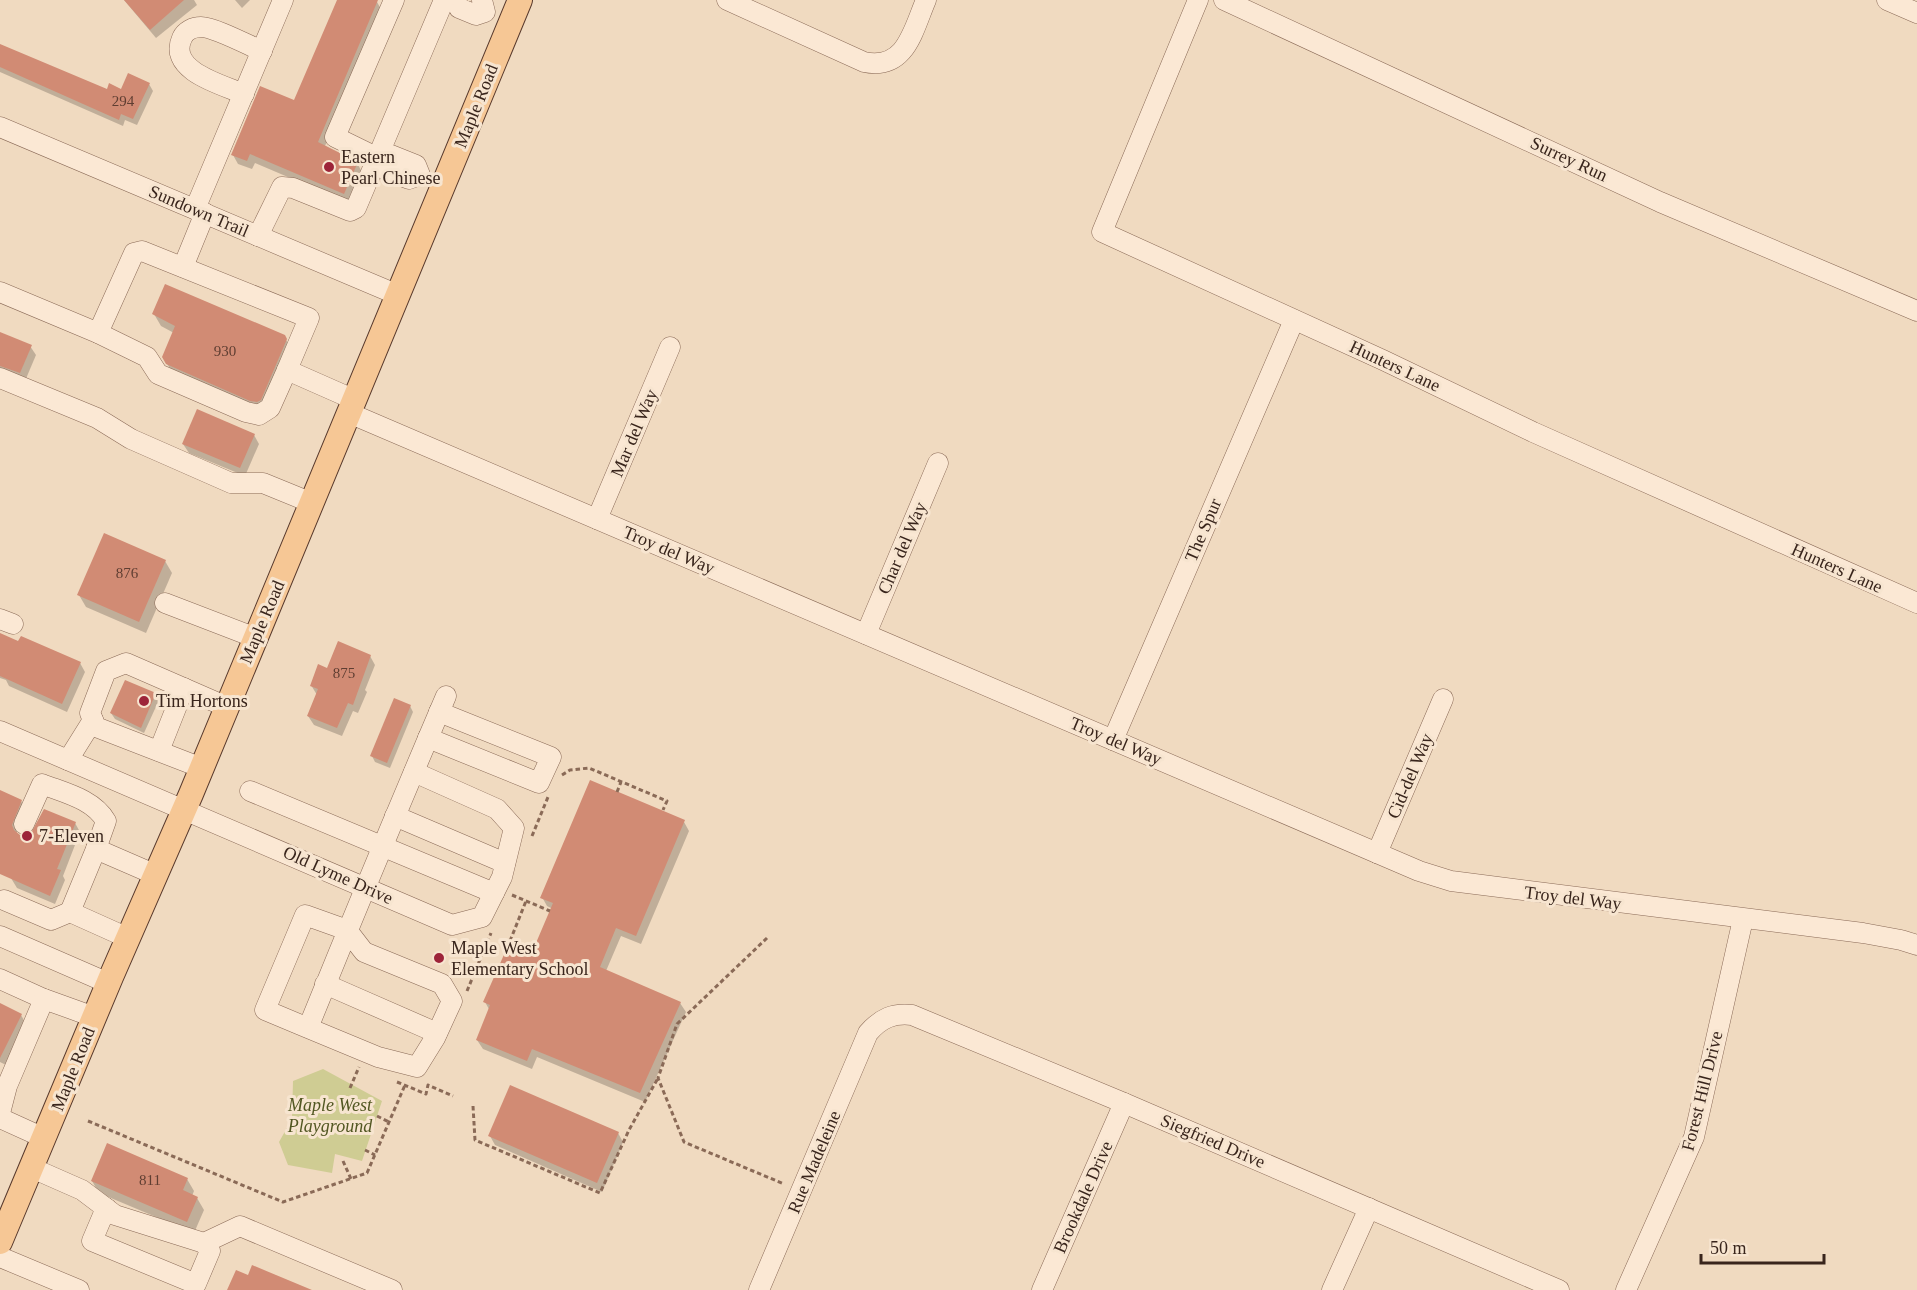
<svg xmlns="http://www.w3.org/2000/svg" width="1917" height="1290" font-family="Georgia,serif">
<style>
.green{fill:#cfcc93}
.shadow{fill:#0003}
.building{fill:#d18b74}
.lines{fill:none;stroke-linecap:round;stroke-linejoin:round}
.minor-casing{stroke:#8a6a57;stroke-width:21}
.major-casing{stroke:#58392c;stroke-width:26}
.path{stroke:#8a6a57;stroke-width:3;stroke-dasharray:4.5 3;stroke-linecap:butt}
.minor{stroke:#fbe8d4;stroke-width:20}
.major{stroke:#f6c795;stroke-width:24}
.poi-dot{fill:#9d2439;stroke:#f7e5d0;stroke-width:2}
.labels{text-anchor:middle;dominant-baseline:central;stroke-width:6;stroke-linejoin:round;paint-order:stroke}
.number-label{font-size:15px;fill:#5f3e32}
.street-label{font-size:18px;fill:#39251c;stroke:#f7e5d0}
.poi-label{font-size:18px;fill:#39251c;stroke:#f7e5d0;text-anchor:start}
.park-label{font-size:18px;font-style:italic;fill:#525722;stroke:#f7e5d0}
</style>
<rect width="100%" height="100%" fill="#f0dac0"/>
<path class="green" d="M323 1069 382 1101 362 1161 335 1154 332 1173 288 1165 279 1142 292 1119 293 1081Z"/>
<g class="shadow">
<path d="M124 0H194L197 5 156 38Z"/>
<path d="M235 0H250L242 8Z"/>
<path d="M338 0H373L377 2 382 11 325 146 357 163 362 172 349 203 255 163 252 169 238 164 233 155 295 102Z"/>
<path d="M0 45 108 91H122L149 84 153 91 137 125 125 120 123 126 0 72Z"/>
<path d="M154 314 284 336 291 349 267 412 175 377 163 357 174 333 161 326Z"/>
<path d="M0 334 30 346 36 355 25 381 0 371Z"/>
<path d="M254 435 259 444 245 476 189 453 183 444Z"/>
<path d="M165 561 172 573 146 633 86 607 79 595Z"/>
<path d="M0 635 80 663 85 672 67 712 9 686 6 680 0 678Z"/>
<path d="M370 656 375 665 365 690 367 692 358 713 353 711 342 736 314 725 308 716 317 695 311 685 328 670Z"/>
<path d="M155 694 159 700 144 733 115 719 111 713Z"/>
<path d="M410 706 413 712 390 768 375 762 372 756Z"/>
<path d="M0 792 21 801 26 810 16 834 26 837 75 823 80 832 63 876 65 880 55 904 17 888 0 860Z"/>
<path d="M684 822 689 831 641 944 621 936 606 971 680 1003 686 1012 645 1102 537 1057 532 1069 483 1049 477 1040 490 1011 485 1002 534 952 553 909 547 906 542 897Z"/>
<path d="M0 1005 21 1015 26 1024 6 1065 0 1062Z"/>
<path d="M618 1133 623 1142 602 1192 495 1145 490 1136Z"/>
<path d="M187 1179 194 1191 192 1196 197 1198 204 1210 194 1233 99 1193 92 1181Z"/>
</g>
<g class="building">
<path d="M124 0H184L150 30Z"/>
<path d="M337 0H378L318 142 358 162 344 194 250 154 247 161 231 155 260 86 294 100Z"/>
<path d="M0 44 107 89 109 83 121 89 128 73 150 83 133 119 121 114 119 120 0 67Z"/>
<path d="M165 284 285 335 287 339 261 400 257 402 250 401 166 364 162 357 175 326 152 314Z"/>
<path d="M0 332 32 345 20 373 0 366Z"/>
<path d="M197 409 255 434 240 468 182 444Z"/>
<path d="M104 533 166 560 139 622 77 595Z"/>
<path d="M0 633 18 641 21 636 81 662 62 704 0 676Z"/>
<path d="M338 641 371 655 353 705 348 703 337 728 307 716 318 689 310 686 318 664 327 668Z"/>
<path d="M125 680 156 693 141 728 110 713Z"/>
<path d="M394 698 411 705 387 763 370 756Z"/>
<path d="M590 780 685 820 636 936 616 928 600 967 681 1002 640 1093 532 1049 527 1061 476 1040 490 1005 483 1002 510 941 533 950 553 903 540 898Z"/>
<path d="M0 790 22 800 12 825 14 830 20 835 26 836 31 833 44 809 76 822 57 869 61 870 50 896 0 874Z"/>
<path d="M0 1003 22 1014 0 1058Z"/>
<path d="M510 1085 619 1132 597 1183 488 1136Z"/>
<path d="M107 1143 188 1178 183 1190 198 1197 187 1222 91 1181Z"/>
<path d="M252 1265 312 1290H227L236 1270 248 1275Z"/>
</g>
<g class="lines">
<g class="minor-casing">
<g id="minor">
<path d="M456 0 459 8 476 15 485 12 482 0"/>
<path d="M727 0 864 62C906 71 913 30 926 0"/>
<path d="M1198 0 1102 232 1383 360 1533 432 1917 603"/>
<path d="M1224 0 1660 202 1917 311"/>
<path d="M1887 0 1917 13"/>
<path d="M244 94C223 85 167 71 182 38 185 31 193 27 201 27 214 27 248 45 262 51"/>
<path d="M0 127 398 295"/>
<path d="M382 160 391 155 416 165 420 175 409 179 386 170 382 160 335 137 394 0"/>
<path d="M195 209 283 0"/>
<path d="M258 236 282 187 293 188 350 211 356 208 444 0"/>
<path d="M183 267 205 213"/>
<path d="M0 292 98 333 147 357 158 374 246 412 259 415 270 408 287 370"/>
<path d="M98 333 134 253 142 251 309 318 287 370 355 400"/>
<path d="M0 378 97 418 131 439 231 483H263L312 503"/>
<path d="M349 413 1419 871 1451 881 1863 933 1901 940 1917 945"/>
<path d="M597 519 670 347"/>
<path d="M165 603 256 638"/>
<path d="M0 619 13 624"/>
<path d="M866 634 938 463"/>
<path d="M0 731 452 925 482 917 502 877 514 828 497 809 414 772"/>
<path d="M428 738 539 783 551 757 439 712"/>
<path d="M1113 740 1294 320"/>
<path d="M159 751 184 688"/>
<path d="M68 760 93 720"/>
<path d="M202 768 96 727 90 713 106 671 126 663 227 707"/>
<path d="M250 791 494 893"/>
<path d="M395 816 505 863"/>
<path d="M24 824 42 784C65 793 93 799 106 821L96 849 156 875"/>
<path d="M96 849 70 912 128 938"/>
<path d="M1377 853 1443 699"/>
<path d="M4 900 51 920 70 912"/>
<path d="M0 936 108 983"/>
<path d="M0 979 44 999"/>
<path d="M325 984 437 1033"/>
<path d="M308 1028 378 1057 417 1067 435 1038 452 1001 442 984 364 952 347 930 305 915 265 1010 308 1028C353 917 399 806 446 696"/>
<path d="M0 1113 7 1086 44 999 94 1017"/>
<path d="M0 1118 44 1138"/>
<path d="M32 1168 82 1190 115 1215 204 1243 240 1226 392 1290"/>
<path d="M106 1208 92 1241 196 1284 210 1251 204 1243"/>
<path d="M0 1257 79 1290"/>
<path d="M759 1290 868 1033C881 1018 893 1013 912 1015L1124 1103 1559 1290"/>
<path d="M1042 1290 1124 1103"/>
<path d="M1332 1290 1369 1208"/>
<path d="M1626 1290 1694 1137 1743 919"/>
</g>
</g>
<g class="major-casing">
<path id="major" d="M0 1242 111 977 191 794 520 0"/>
</g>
<g class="path">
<path d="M562 775 570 770 589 768 667 801 663 810"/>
<path d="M617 792 621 782"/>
<path d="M532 836 548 797"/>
<path d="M512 895 550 911"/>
<path d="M767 938 677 1024 658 1078 684 1142 784 1184"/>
<path d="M510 941 526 901"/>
<path d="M467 991 491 933"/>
<path d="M397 1082 426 1094 428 1085 453 1096"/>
<path d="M350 1088 359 1067"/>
<path d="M473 1106 475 1140 600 1193 629 1130 658 1078"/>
<path d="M377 1116 389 1122"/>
<path d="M88 1121 283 1202 367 1173 405 1085"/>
<path d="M365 1150 375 1155"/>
<path d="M343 1161 351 1179"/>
</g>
<use href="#minor" class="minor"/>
<use href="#major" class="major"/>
</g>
<g class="poi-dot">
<circle cx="329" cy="167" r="6"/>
<circle cx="144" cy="701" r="6"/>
<circle cx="27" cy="836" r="6"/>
<circle cx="439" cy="958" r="6"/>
</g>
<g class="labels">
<g class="number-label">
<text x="123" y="101">294</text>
<text x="225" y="351">930</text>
<text x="127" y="573">876</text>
<text x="344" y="673">875</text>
<text x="150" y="1180">811</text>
</g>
<g class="street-label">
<text transform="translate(476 106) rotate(-68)">Maple Road</text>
<text transform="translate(1569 159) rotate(25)">Surrey Run</text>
<text transform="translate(199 211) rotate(23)">Sundown Trail</text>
<text transform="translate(1395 366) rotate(25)">Hunters Lane</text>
<text transform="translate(634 433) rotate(-67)">Mar del Way</text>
<text transform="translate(1203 530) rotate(-67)">The Spur</text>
<text transform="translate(902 548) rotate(-67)">Char del Way</text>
<text transform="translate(669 550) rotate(23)">Troy del Way</text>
<text transform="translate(1837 568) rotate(24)">Hunters Lane</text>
<text transform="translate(262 622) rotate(-67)">Maple Road</text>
<text transform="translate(1116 741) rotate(23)">Troy del Way</text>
<text transform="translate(1410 776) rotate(-67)">Cid-del Way</text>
<text transform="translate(338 875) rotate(24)">Old Lyme Drive</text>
<text transform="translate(1573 898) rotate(7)">Troy del Way</text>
<text transform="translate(73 1069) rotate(-68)">Maple Road</text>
<text transform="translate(1702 1091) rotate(-76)">Forest Hill Drive</text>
<text transform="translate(1213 1141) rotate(23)">Siegfried Drive</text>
<text transform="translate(814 1162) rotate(-67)">Rue Madeleine</text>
<text transform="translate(1083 1197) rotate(-66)">Brookdale Drive</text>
</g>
<g class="poi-label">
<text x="341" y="157">Eastern<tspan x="341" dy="21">Pearl Chinese</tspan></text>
<text x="156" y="701">Tim Hortons</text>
<text x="39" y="836">7-Eleven</text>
<text x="451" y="948">Maple West<tspan x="451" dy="21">Elementary School</tspan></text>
</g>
<g class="park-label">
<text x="330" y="1105">Maple West<tspan x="330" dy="21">Playground</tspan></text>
</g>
</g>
<path d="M1701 1254v9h123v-9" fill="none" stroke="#39251c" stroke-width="3"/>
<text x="1710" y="1254" font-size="18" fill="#39251c" stroke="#f7e5d0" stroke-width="4.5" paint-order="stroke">50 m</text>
</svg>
